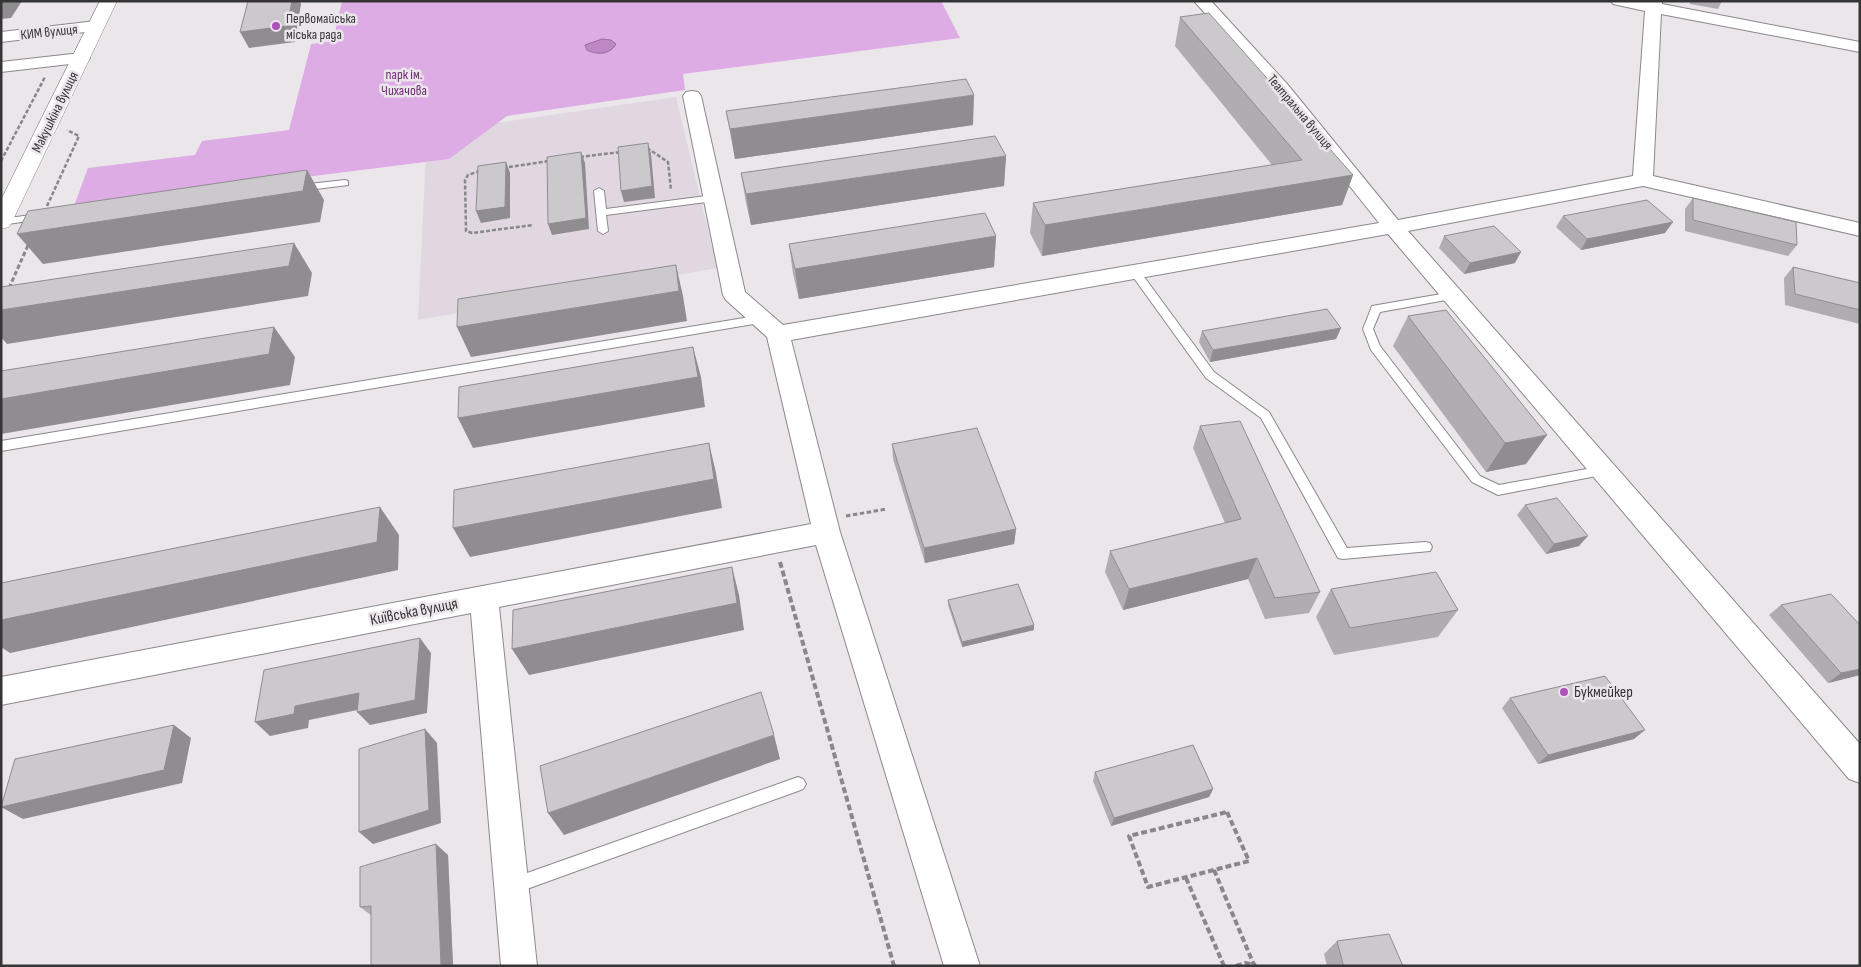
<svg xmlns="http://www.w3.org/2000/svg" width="1861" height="967" font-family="'Sofia Sans Condensed',sans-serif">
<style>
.built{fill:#e0d7e0}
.green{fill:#deace4}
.water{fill:#bd88c3;stroke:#946f99}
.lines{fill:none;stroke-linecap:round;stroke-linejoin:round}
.service-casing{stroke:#8b888b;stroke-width:2}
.minor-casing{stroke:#8b888b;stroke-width:2}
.tertiary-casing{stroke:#8b888b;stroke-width:1}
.path-far2{stroke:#8a878a;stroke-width:2.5;stroke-dasharray:4 2;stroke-linecap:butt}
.path-far1{stroke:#8a878a;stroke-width:3;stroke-dasharray:4.5 2.5;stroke-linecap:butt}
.path{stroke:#8a878a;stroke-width:4;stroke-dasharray:6 3;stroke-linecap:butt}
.service{fill:#fff;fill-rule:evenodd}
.minor{fill:#fff;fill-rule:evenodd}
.tertiary{fill:#fff;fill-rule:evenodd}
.wall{fill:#afadaf}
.shaded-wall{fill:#8f8d8f}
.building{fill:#ccc9cc;stroke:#8f8d8f}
.poi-dot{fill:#af51bb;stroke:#eae6ea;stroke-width:2}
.labels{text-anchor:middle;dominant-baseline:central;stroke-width:5;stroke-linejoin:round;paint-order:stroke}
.far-poi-label{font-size:14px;fill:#363536;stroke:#eae6ea;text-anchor:start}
.far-street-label{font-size:14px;fill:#363536;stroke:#eae6ea}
.far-park-label{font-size:14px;fill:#6a2a72;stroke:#eae6ea}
.street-label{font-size:16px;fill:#363536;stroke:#eae6ea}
.poi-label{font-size:16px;fill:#363536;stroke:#eae6ea;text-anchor:start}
</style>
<rect width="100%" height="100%" fill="#eae6ea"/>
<path class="built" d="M676 97 717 268 418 320 427 133Z"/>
<path class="green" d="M342 1H941L960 38 683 74 685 90 507 116 449 159 74 206 88 168 195 155 202 141 289 130 311 44 333 41Z"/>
<path class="water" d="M602 39 611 40 616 44C610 55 597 55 587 50L585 45Z"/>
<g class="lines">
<g class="service-casing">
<g id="service">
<path d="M345 180 348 181V185L300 191 295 188 300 185Z"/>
<path d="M599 188 604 191 606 209 714 195 719 198 714 201 606 215 608 231 603 234 598 231 594 191Z"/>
<path d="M39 214 42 215V219L1 225V219Z"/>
<path d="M1135 269 1139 270 1214 372 1269 412 1347 548 1425 542 1430 543 1432 547 1430 551 1343 559 1338 558 1261 418 1206 378 1131 274 1130 272Z"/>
<path d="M1453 292 1457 294 1458 296 1457 298 1380 312 1373 329 1380 346 1480 476 1499 485 1603 466 1607 468 1609 471 1607 474 1498 495 1472 482 1371 350 1363 329 1372 306Z"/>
<path d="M762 315 767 319 766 322 1 451V441Z"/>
<path d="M798 777 803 779 806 784 803 789 798 791 513 894 507 892 505 886 507 880 513 878Z"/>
</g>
</g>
<g class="minor-casing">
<g id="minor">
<path d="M1194 1H1211L1288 85 1398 220 1633 176 1645 11 1613 4 1611 1H1662V4L1860 42V52L1661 14 1653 176 1860 223V236L1643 186 1408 231 1860 744V783L1849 779 1388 234 791 340 840 532 980 966H944L816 545 499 607 537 966H501L471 613 1 705V677L811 524 767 337 726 300 723 295 683 96 686 92 692 91 698 92 701 96 745 292 783 325 1379 223 1276 93Z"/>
<path d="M96 21 102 22 104 26 102 30 1 42V32Z"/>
<path d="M81 53 87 54 90 58 87 62 1 72V62Z"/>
</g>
</g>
<g class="tertiary-casing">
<path id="tertiary" d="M100 1H117L12 222 9 227 1 229V200Z"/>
</g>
<g class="path-far2">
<path d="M647 148 668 162 671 190"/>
<path d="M580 157 621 152"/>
<path d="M1 161 45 77"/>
<path d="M503 168 549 161"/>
<path d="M480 171 468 175 465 180 466 231 472 233 533 225"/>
<path d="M47 206 79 136 67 130"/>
</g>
<g class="path-far1">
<path d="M9 288 29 243"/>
<path d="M846 516 887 509"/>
</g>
<g class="path">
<path d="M780 562 894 966"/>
<path d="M1227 812 1249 861 1148 887 1129 836Z"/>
<path d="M1214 870 1254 965"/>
<path d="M1186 878 1224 966"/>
<path d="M1236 966 1245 963 1256 965"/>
</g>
<use href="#service" class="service"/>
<use href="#minor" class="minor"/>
<use href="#tertiary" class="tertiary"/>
</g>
<g class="wall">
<path d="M1690 1H1722L1718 9 1690 4Z"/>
<path d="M1180 17 1353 175 1342 205 1042 256 1030 233 1033 203 1272 165 1175 46Z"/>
<path d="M726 111 973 125 735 159Z"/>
<path d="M1006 156 1004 186 751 225 746 203 741 173Z"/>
<path d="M1693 198 1797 245 1788 256 1685 231V209Z"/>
<path d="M1563 216 1665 233 1581 250 1556 227Z"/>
<path d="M996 236 994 267 799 299 793 274 789 244Z"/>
<path d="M1444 236 1515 263 1464 274 1439 248Z"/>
<path d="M1793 267 1860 283V324L1785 305 1784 278Z"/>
<path d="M1408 316 1526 464 1486 472 1393 346Z"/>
<path d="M1341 328 1336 339 1210 362 1199 342 1202 331Z"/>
<path d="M1200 426 1320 592 1309 613 1265 619 1248 579 1123 610 1105 572 1110 551 1225 523 1193 448Z"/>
<path d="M892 444 1016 529 1014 544 925 563 893 459Z"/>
<path d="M1525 505 1579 546 1546 554 1517 515Z"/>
<path d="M1331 589 1458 610 1438 637 1334 655 1316 617Z"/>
<path d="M948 600 1034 630 962 647 948 605Z"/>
<path d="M1781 605 1860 675 1828 683 1769 615Z"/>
<path d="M1510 698 1634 739 1538 764 1502 708Z"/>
<path d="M1095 772 1213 789 1209 797 1111 826 1093 781Z"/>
<path d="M448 855 453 966H371V915L360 907Z"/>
<path d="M1337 941 1403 966H1327L1324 954Z"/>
</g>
<g class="shaded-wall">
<path d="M1 1H22L11 18 1 19Z"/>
<path d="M292 1H300L301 4 295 42 249 48 240 32Z"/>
<path d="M974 95 973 125 735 159 730 129Z"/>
<path d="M648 143 651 154 655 198 624 202 621 191Z"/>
<path d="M581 152 585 163 589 229 552 235 548 224Z"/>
<path d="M1006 156 1004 186 751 225 746 194Z"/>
<path d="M506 162 510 173V218L481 223 476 211Z"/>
<path d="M307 170 324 200 320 222 43 264 17 234Z"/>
<path d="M1353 175 1342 205 1042 256 1045 225Z"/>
<path d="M1673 222 1665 233 1581 250 1587 239Z"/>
<path d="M996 236 994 267 799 299 795 269Z"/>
<path d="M294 243 312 273 308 296 7 344 1 337V310Z"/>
<path d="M1521 252 1515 263 1464 274 1470 263Z"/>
<path d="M676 265 683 296 687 321 471 357 457 327Z"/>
<path d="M274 327 295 357 290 385 1 434V399Z"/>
<path d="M1341 328 1336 339 1210 362 1213 350Z"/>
<path d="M693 347 701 377 705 407 473 448 458 418Z"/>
<path d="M1547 435 1526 464 1486 472 1505 443Z"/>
<path d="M709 443 716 473 722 508 470 557 453 528Z"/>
<path d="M380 507 399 535 398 570 10 653 1 647V620Z"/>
<path d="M1016 529 1014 544 925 563 924 548Z"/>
<path d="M1588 536 1579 546 1546 554 1554 544Z"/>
<path d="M1257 558 1248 579 1123 610 1129 589Z"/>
<path d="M732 567 739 595 744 630 529 675 512 649Z"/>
<path d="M1034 625V630L962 647V642Z"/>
<path d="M420 638 431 653 427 713 370 725 357 712Z"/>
<path d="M1860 669V675L1828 683 1841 673Z"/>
<path d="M359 693 372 707 309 720 308 728 270 736 255 722 295 706Z"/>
<path d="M174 725 191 738 182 783 23 819 1 807Z"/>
<path d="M425 729 437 743 441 823 373 844 359 832Z"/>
<path d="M1645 730 1634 739 1538 764 1548 755Z"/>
<path d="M774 735 780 759 564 835 548 813Z"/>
<path d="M1213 789 1209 797 1111 826 1114 818Z"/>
<path d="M436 844 448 855 453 966H441Z"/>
</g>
<g class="building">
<path d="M248 1H292L287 26 240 32Z"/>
<path d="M1209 13 1353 175 1045 225 1033 203 1302 160 1180 17Z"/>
<path d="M966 79 974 95 730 129 726 111Z"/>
<path d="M995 136 1006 156 746 194 741 173Z"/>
<path d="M648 143 652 186 621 191 618 147Z"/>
<path d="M581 152 586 218 548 224 547 157Z"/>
<path d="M506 162 505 207 476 211 478 166Z"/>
<path d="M307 170 303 191 17 234 28 211Z"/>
<path d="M1693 198 1796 222 1797 245 1693 220Z"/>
<path d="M1647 200 1673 222 1587 239 1563 216Z"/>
<path d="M985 213 996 236 795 269 789 244Z"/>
<path d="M1494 226 1521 252 1470 263 1444 236Z"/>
<path d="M294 243 289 266 1 310V287Z"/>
<path d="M676 265 679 291 457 327 458 299Z"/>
<path d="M1793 267 1860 283V310L1795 294Z"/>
<path d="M1327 309 1341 328 1213 350 1202 331Z"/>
<path d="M1446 310 1547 435 1505 443 1408 316Z"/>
<path d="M274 327 269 354 1 399V371Z"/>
<path d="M693 347 698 377 458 418 459 387Z"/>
<path d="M1240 421 1320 592 1275 598 1257 558 1129 589 1110 551 1241 519 1200 426Z"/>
<path d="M977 428 1016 529 924 548 892 444Z"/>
<path d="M709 443 714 479 453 528 454 490Z"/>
<path d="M1557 498 1588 536 1554 544 1525 505Z"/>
<path d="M380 507 377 542 1 620V583Z"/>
<path d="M732 567 737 603 512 649 513 610Z"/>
<path d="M1436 572 1458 610 1350 628 1331 589Z"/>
<path d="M1018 584 1034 625 962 642 948 600Z"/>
<path d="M1831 594 1860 625V669L1841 673 1781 605Z"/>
<path d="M420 638 415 700 357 712 359 693 295 706 294 714 255 722 264 670Z"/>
<path d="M1605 676 1645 730 1548 755 1510 698Z"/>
<path d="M761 692 774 735 548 813 540 766Z"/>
<path d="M174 725 164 770 1 807 15 759Z"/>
<path d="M425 729 429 810 359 832V749Z"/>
<path d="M1193 745 1213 789 1114 818 1095 772Z"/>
<path d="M436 844 441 966H371V906L360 907V867Z"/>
<path d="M1389 934 1403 966H1342L1343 964 1337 941Z"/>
</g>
<g class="poi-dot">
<circle cx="276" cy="26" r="5"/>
<circle cx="1564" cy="692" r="5"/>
</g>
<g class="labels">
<g class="far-poi-label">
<text x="286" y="18">Первомайська<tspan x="286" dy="16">міська рада</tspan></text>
</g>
<g class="far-street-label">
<text transform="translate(49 32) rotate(-6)">КИМ вулиця</text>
<text transform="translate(55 112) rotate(-64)">Макушкіна вулиця</text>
<text transform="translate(1300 112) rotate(50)">Театральна вулиця</text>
</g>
<g class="far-park-label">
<text x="404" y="74">парк ім.<tspan x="404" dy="16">Чихачова</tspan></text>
</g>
<g class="street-label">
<text transform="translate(414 612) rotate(-11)">Київська вулиця</text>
</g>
<g class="poi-label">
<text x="1574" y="692">Букмейкер</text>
</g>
</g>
<rect width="1861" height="967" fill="none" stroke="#363536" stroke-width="5"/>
</svg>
